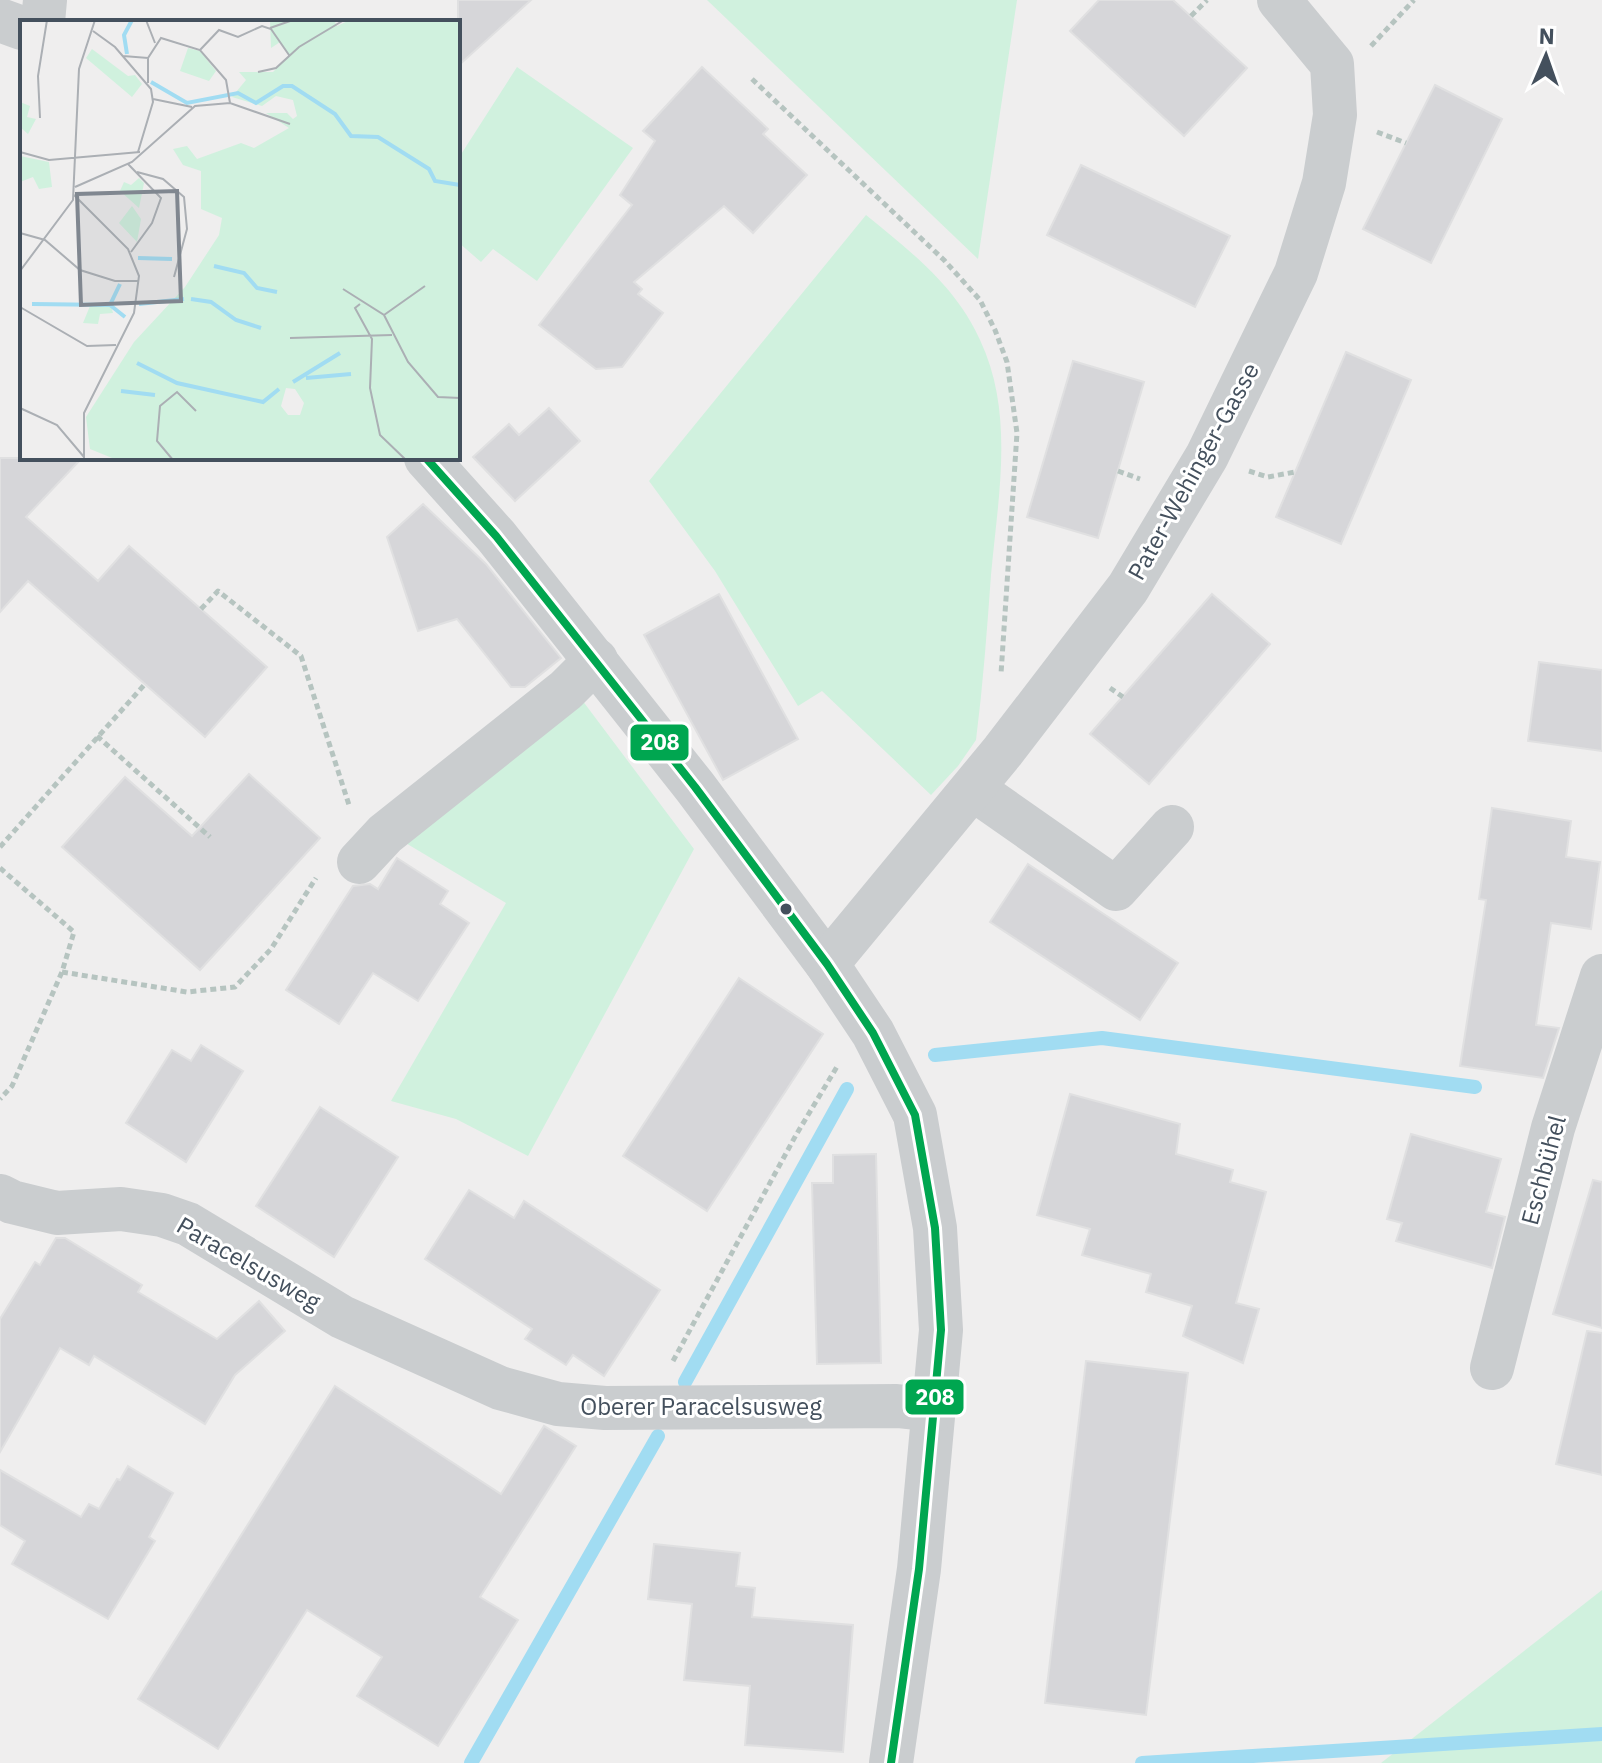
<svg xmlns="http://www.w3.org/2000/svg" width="1602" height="1763" font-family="'IBM Plex Sans',sans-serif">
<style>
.green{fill:#d0f1de}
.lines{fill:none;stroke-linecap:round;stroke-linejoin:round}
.stream{stroke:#a1dcf2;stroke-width:14}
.building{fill:#d6d6d9;stroke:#e0e0e1;stroke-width:2}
.path{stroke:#b6c4c0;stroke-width:5;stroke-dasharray:6 4;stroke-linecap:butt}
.minor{stroke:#cacdcf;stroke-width:44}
.bus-1-casing{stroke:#fff;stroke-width:14}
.bus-1{stroke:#00a650;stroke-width:8}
.bus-dot{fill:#44505d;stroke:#fff;stroke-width:3}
.labels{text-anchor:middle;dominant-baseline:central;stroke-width:6;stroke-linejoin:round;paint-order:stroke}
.street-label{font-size:24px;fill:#44505d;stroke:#fff}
.inset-river{fill:none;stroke:#a1dcf2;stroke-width:4}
.inset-road{fill:none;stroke:#abafb4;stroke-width:2}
.view{fill:#808790;fill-opacity:0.15;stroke:#808790;stroke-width:4}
.inset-edge{fill:none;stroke:#44505d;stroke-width:4}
.line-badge{stroke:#fff;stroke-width:3}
.badge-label{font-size:22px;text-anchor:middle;font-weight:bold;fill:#fff}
</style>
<rect width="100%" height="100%" fill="#efeeee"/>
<g class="green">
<path d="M707 0H1017L978 259Z"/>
<path d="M517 67 633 148 537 281 493 249 481 262 458 242V159Z"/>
<path d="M866 215C910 251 956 286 980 340 1015 414 998 497 991 575 987 630 983 685 976 740L958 766 931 795 822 691 798 706 715 571 649 481Z"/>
<path d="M582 700 694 849 528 1156 456 1119 391 1101 506 903 404 842Z"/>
<path d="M1602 1590V1763H1381Z"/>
</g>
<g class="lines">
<g class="stream">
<path d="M935 1055 1102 1038 1475 1087"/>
<path d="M685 1382 847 1089"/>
<path d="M471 1763 658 1436"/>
<path d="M1142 1763 1602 1734"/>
</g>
</g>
<g class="building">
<path d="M458 0H531L458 66Z"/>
<path d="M1099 0H1173L1247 68 1184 136 1070 31Z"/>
<path d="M702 67 768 129 763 134 807 175 753 233 724 206 634 282 642 289 638 294 663 313 622 367 596 369 539 325 632 205 620 195 655 141 643 131Z"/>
<path d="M1435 85 1502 119 1431 263 1363 229Z"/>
<path d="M1081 165 1230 236 1195 307 1047 235Z"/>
<path d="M1346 352 1411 380 1341 544 1276 517Z"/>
<path d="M1073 361 1144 382 1098 538 1027 517Z"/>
<path d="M549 408 580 441 515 501 473 457 509 424 519 435Z"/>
<path d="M0 458H82L26 517 98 581 129 546 267 667 205 737 28 581 0 612Z"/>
<path d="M423 504 486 564 561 658 525 687H511L457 619 418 631 387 537Z"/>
<path d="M719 594 798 739 723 780 644 635Z"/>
<path d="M1212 594 1270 644 1149 784 1090 734Z"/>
<path d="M1539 662 1602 670V751L1528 741Z"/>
<path d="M249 774 320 838 200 970 62 847 125 777 192 836Z"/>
<path d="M1492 808 1571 821 1566 857 1600 862 1591 929 1551 923 1536 1025 1559 1028 1543 1078 1460 1066 1486 900 1479 899Z"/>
<path d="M397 858 448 891 440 904 469 923 418 1001 373 973 339 1024 286 990 353 886 370 884 378 889Z"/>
<path d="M1028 864 1178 963 1140 1020 990 922Z"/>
<path d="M739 978 823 1034 707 1211 623 1156Z"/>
<path d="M201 1045 243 1071 186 1162 126 1123 172 1050 191 1061Z"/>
<path d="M1070 1094 1180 1124 1176 1154 1233 1170 1230 1182 1266 1192 1236 1303 1259 1309 1243 1363 1183 1336 1192 1306 1146 1292 1151 1274 1082 1255 1090 1229 1037 1215Z"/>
<path d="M320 1107 398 1157 334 1257 256 1206Z"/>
<path d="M1411 1134 1501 1159 1486 1212 1505 1217 1492 1268 1396 1241 1402 1223 1387 1219Z"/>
<path d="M876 1154 881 1363 817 1364 812 1183H833V1155Z"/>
<path d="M1593 1180 1602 1182V1328L1553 1314Z"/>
<path d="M469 1190 514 1218 524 1201 660 1290 604 1376 573 1355 566 1365 525 1339 532 1329 425 1259Z"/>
<path d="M56 1238H65L142 1285 138 1292 217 1339 259 1301 285 1331 235 1375 205 1424 94 1356 89 1365 60 1348 0 1452V1319L35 1262 40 1265Z"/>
<path d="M1587 1331 1602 1333V1475L1556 1464Z"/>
<path d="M1086 1361 1188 1373 1146 1715 1045 1703Z"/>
<path d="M335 1386 501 1494 544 1426 576 1446 480 1597 518 1620 438 1746 357 1696 382 1657 307 1610 218 1749 138 1699Z"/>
<path d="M128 1466 173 1493 149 1537 155 1541 108 1619 12 1564 25 1541 0 1525V1470L81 1517 89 1504 99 1509 117 1479 120 1480Z"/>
<path d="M654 1544 740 1553 736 1586 755 1588 752 1617 853 1625 843 1752 745 1745 750 1686 684 1680 692 1604 648 1599Z"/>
</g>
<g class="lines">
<g class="path">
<path d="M1191 16 1207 0"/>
<path d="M1371 46 1414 0"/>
<path d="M752 79 944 260 980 300 995 330 1007 362 1017 433 1001 674"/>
<path d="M1377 132 1406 143"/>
<path d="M1118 471 1140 479"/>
<path d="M1249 471 1268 477 1295 472"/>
<path d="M201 609 218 591 301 656 349 805"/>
<path d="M1110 688 1123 697"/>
<path d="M97 736 210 837"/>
<path d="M0 847 145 684"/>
<path d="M0 868 74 932 62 972 12 1086 0 1099"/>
<path d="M62 972 187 992 235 987 271 949 316 878"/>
<path d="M673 1361 796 1135 838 1065"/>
</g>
<g class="minor">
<path d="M0 20 22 28"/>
<path d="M43 22 45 0"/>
<path d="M426 458 496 536 695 787 827 964 873 1033 915 1115 935 1228 941 1330 919 1569 891 1763"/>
<path d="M973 789 1116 889 1172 827"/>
<path d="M359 862 385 834 566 690 596 660"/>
<path d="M827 964 1003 751 1128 588 1207 456 1296 273 1324 183 1335 115 1332 64 1279 0"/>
<path d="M0 1196 12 1202 57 1213 121 1209 162 1215 188 1224 342 1317 500 1388 558 1404 605 1408 897 1406 934 1410"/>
<path d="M1492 1368 1553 1128 1602 976"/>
</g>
<g class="bus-1-casing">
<path id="bus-1" d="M426 458 496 536 695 787 827 964 873 1033 915 1115 935 1228 941 1330 919 1569 891 1763"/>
</g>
<use href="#bus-1" class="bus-1"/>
</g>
<circle class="bus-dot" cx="786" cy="909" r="7"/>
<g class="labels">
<g class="street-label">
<text transform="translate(1193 471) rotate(-61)">Pater-Wehinger-Gasse</text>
<text transform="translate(1543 1170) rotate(-75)">Eschbühel</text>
<text transform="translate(249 1263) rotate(30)">Paracelsusweg</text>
<text x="701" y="1406">Oberer Paracelsusweg</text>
</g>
</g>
<g transform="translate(20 20)">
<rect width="440" height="440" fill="#efeeee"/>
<path d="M250 0H314L317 6 330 0H440V440H97L70 429 66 397 114 322 165 267 199 215 202 198 181 189V151L163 145 153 129 167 126 177 139 221 123 234 128 269 108 246 93H267L273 99 277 96 273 80 256 76 242 86 212 77 226 60 219 52H253L269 36 260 22 251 28ZM266 368 275 369 284 383 280 395H268L261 386ZM168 28 180 31 196 51 189 61 160 51ZM72 29 108 56 115 55 122 64 112 77 66 38ZM0 82 10 86 7 97 16 99 8 114 0 107ZM0 136 29 142 32 167 19 169 13 157 0 162ZM119 158 124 163 119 188 100 171 104 162 111 165ZM112 186 121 199 117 222 99 203ZM70 286H91L93 293 80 294 78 304 63 303Z" fill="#d0f1de" fill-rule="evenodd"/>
<path class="inset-river" d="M107 34 104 15 112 0M131 62 167 83 218 73 236 83 263 66H272L315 94 331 116 358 117 409 149 415 161 440 165M118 238 152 239M194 246 224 253 237 268 257 272M100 264 90 285 105 297M171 279 191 282 216 300 241 308M12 284 92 285M119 284 164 279M117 343 157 363 243 382 259 369M286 358 331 354M273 362 320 333M101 371 135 375"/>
<path class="inset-road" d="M126 0 135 23M250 8 273 0M73 11 95 27 131 69 133 82 118 132M180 30 199 10 218 17 242 6 251 9 269 35M103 36 128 38 141 18 180 30 206 60 210 83M238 52 256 48 279 27 324 0M128 63V38M133 79 172 87M20 98 18 56 27 0M0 132 29 140 120 132M108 144 141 178 132 203 111 232M117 152 143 159 164 177 167 209 154 257M55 167 112 142 175 86 210 83 270 104M54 175 108 229 119 256 114 293 64 393V440M0 213 25 220 60 250 95 261H119M0 251 53 180 59 49 75 0M323 269 364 295 388 342 418 377 440 378M340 284 335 288 352 319 350 368 360 415 386 440M0 287 67 326 96 325M364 295 405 266M270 318 372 315M0 388 37 405 64 437M153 440 137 421 140 386 157 372 176 391"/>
<path class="view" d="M157 171 161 281 61 285 57 174Z"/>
<rect width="440" height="440" class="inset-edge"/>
</g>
<g class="line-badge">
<rect x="629" y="723" width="61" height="39" rx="8" fill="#00a650"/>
<rect x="904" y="1378" width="61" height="38" rx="8" fill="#00a650"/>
</g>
<g class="badge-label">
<text x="660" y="750">208</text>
<text x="935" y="1405">208</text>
</g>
<g transform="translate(1546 56) rotate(2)" stroke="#ffffff" stroke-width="6" paint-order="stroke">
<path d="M0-6L14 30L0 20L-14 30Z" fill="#44505d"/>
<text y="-12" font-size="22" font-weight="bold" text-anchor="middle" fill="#44505d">N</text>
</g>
</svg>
